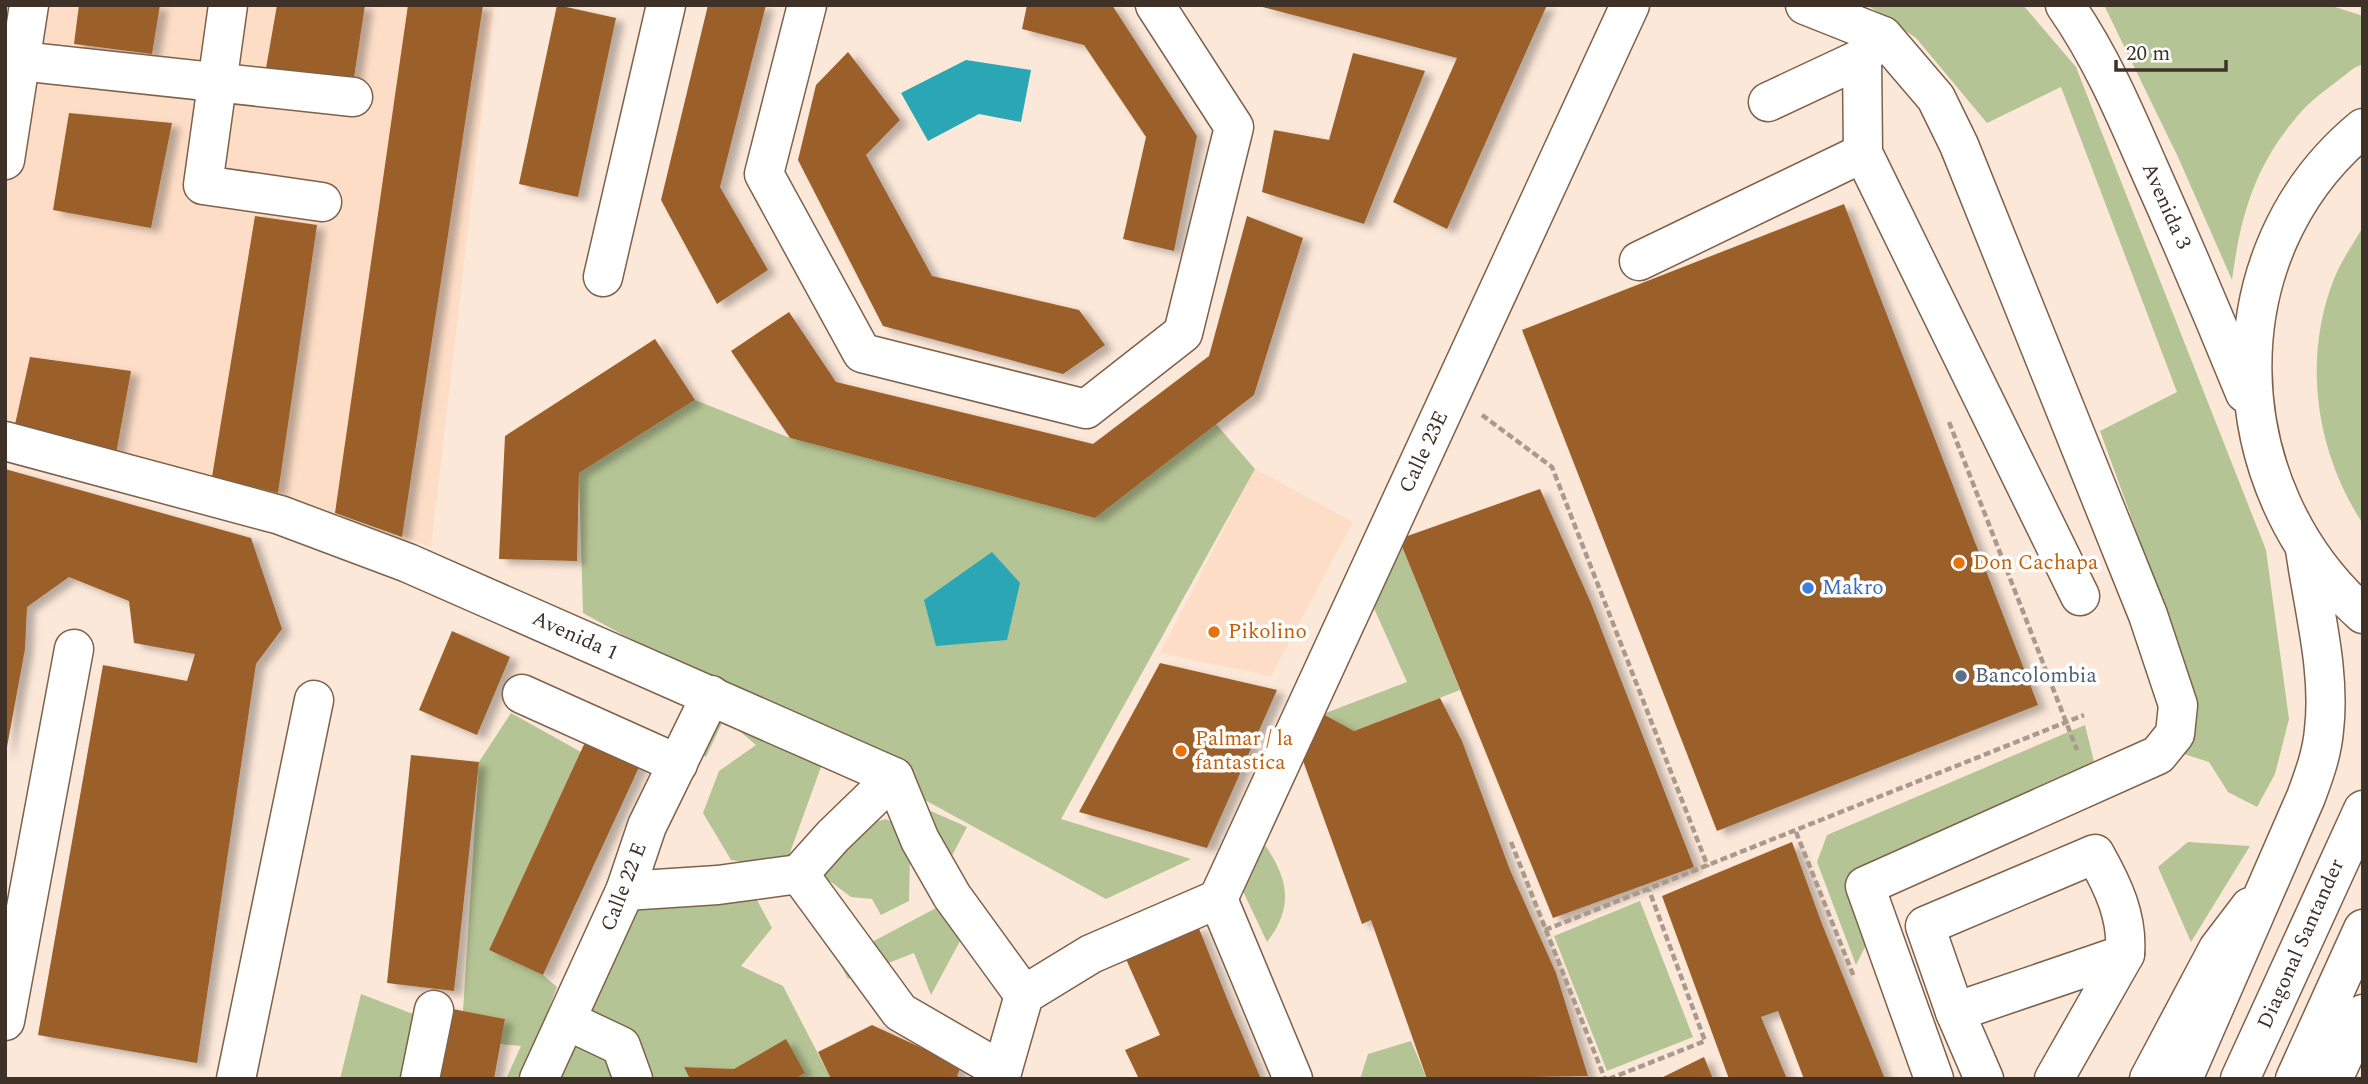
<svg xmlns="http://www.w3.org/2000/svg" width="2368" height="1084" font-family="Spectral,serif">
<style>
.built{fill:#fdddc6}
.green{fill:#b5c494}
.water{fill:#2ba6b4}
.building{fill:#9b5f29;filter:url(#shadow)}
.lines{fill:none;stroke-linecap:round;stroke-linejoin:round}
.minor-casing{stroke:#7e614b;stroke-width:41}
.major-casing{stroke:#7e614b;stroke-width:41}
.path{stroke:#aa998d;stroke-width:4.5;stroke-dasharray:7 3.5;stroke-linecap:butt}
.minor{stroke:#fff;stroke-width:38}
.major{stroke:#fff;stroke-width:38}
.food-dot{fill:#e8710a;stroke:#fff;stroke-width:2.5}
.shop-dot{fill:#3f7fe0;stroke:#fff;stroke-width:2.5}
.service-dot{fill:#5c6f8a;stroke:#fff;stroke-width:2.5}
.labels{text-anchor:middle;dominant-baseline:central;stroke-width:7;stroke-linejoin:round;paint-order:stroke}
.street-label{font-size:21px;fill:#3e3228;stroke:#fff}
.food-label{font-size:21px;fill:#c56008;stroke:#fff;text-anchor:start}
.shop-label{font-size:21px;fill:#366cbe;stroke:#fff;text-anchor:start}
.service-label{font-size:21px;fill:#4e5e75;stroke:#fff;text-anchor:start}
</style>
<defs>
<filter id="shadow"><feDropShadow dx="8" dy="4.5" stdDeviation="3.5" flood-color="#0004"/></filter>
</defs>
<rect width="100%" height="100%" fill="#fce8d9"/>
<g class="built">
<path d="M5 5H494L431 547 278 493 5 427Z"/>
<path d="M1255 469 1353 522 1271 676 1160 653Z"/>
</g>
<g class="green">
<path d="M1867 5H2023L2076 67 2266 550 2289 719 2275 774 2257 807 2228 792 2209 762 2159 746 2193 687 2100 431 2177 392 2061 87 1987 123 1916 38Z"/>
<path d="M2104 5H2329L2363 16V64L2354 68C2337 82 2315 96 2300 113 2255 165 2241 213 2232 280L2178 157Z"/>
<path d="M2363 227V524C2316 452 2302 360 2334 279 2341 261 2353 244 2363 227Z"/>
<path d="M695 400 790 438 1095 518 1216 424 1255 469 1061 819 1191 859 1106 899 583 613 579 473Z"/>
<path d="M1399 539 1460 690 1354 731 1323 714 1407 682 1364 586Z"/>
<path d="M711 704 825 756 784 869 731 860 703 813 719 771 756 745 731 724 722 723 706 757 690 749Z"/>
<path d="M511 713 581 752 489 950 543 975 557 987 522 1079H506L521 1046 500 1044 505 1019 463 1011 479 762Z"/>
<path d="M2085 725 2097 774 1881 867 1890 897 1856 965 1817 862 1827 835Z"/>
<path d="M908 801 967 827 945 869 910 855 909 901 881 915 872 899 851 897 823 876 848 829 886 819 897 825Z"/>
<path d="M1258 835C1285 872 1298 902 1267 942L1241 887Z"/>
<path d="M2188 842 2250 846 2191 942 2158 867Z"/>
<path d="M650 881 727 886 757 900 772 928 741 966 783 986 831 1079H795L805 1073 684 1067 690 1079H550Z"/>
<path d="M953 899 974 915 931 995 914 953 848 979 838 960Z"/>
<path d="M1640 901 1693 1037 1607 1071 1554 936Z"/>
<path d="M361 994 426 1019 415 1079H340Z"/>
<path d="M1411 1041 1427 1079H1360L1368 1054Z"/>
</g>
<g class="water">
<path d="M966 60 1031 70 1021 122 979 114 928 141 901 93Z"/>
<path d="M992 552 1020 583 1007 640 936 646 924 600Z"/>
</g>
<g class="building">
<path d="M79 5H160L152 54 74 44Z"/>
<path d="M277 5H365L353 84 265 74Z"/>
<path d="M408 5H483L402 537 335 513Z"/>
<path d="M557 5 616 18 578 197 519 184Z"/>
<path d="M708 5H766L720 187 768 270 717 304 661 200Z"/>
<path d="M1027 5H1112L1197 136 1174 251 1123 239 1146 137 1084 45 1022 29Z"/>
<path d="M1255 5H1547L1447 229 1393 202 1457 58Z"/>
<path d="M848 52 900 120 866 155 932 276 1079 310 1105 345 1063 374 883 326 798 160 816 85Z"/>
<path d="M1353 53 1425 71 1364 224 1262 192 1274 130 1329 140Z"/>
<path d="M69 113 172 123 151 228 53 210Z"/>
<path d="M1844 204 2038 705 1717 831 1522 330Z"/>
<path d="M255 216 317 225 278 493 212 477Z"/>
<path d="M1247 216 1303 238 1254 395 1095 518 790 438 731 351 789 312 836 382 1093 444 1209 356Z"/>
<path d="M655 339 695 400 579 473 577 561 499 559 505 436Z"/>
<path d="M30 357 131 371 116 454 14 429Z"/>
<path d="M5 469 251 538 282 629 256 664 197 1063 38 1035 103 665 187 681 195 654 134 643 129 601 69 577 27 607 25 649 5 758Z"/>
<path d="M1540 489 1591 603 1694 867 1553 918 1399 539Z"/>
<path d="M452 631 510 657 477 735 419 710Z"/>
<path d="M1160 663 1277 690 1207 848 1079 812Z"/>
<path d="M1440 698 1462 741 1510 870 1556 973 1588 1076 1427 1079 1371 920 1362 924 1302 758 1323 714 1354 731Z"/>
<path d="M587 738 641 763 543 975 489 950Z"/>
<path d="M411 755 479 762 454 991 387 983Z"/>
<path d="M1792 842 1822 924 1885 1079H1804L1778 1011 1761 1017 1787 1079H1729L1662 896Z"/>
<path d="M1198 926 1230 1006 1261 1079H1139L1125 1050 1160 1035 1125 957Z"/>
<path d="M442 1007 505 1019 494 1079H428Z"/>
<path d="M872 1025 961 1066 957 1076 963 1079H831L818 1052Z"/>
<path d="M786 1039 805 1073 795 1079H690L684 1067 734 1069Z"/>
<path d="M1704 1057 1713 1079H1659Z"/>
</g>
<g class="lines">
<g class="minor-casing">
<g id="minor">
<path d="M228 5 203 185 322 202"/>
<path d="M807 5 764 174 862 353 1086 409 1183 333 1234 127 1155 5"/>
<path d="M1805 5 1883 36 1936 98 1959 145 2148 615 2178 705 2175 734 2158 755 1865 886 1934 1079"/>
<path d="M1883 36 1862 58 1863 153 2080 596"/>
<path d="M20 61 353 97"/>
<path d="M1768 102 1862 58"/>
<path d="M5 160 29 5"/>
<path d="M1639 261 1863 153"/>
<path d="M603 277 666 5"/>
<path d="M5 441 280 515 408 563 894 777 920 840 952 896 1024 995"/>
<path d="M522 694 678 764"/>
<path d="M799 874 833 836 894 777"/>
<path d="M625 891 718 885 799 874 900 1012 1002 1071"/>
<path d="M1218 899 1630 5"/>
<path d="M1218 899 1293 1079"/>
<path d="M1955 1012 2125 954"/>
<path d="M5 1021 74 649"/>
<path d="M568 1021 621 1046 633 1079"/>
<path d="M236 1079 314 700"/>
<path d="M420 1079 434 1010"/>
<path d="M539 1079 625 891 647 826 711 695"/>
<path d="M1000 1079 1024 995 1091 954 1218 899"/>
<path d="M1984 1079 1955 1012 1925 926 2095 854C2113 886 2128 917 2125 954L2054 1079"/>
<path d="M2149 1079 2218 949 2250 907"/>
</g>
</g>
<g class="major-casing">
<g id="major">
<path d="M2065 5C2100 55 2124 111 2148 166 2182 242 2214 317 2245 393"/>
<path d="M2363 128C2211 253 2220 488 2363 614"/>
<path d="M2183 1079 2306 797C2314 775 2322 754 2324 730 2331 671 2313 607 2305 549"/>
<path d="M2240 1079 2363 810"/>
<path d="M2295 1079 2363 929"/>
<path d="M2333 1079 2363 1014"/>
</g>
</g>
<g class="path">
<path d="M1482 415 1552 467 1708 867"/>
<path d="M1949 422 2077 750"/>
<path d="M1796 832 1854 977"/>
<path d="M1511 842 1605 1079"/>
<path d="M1545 930 2084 715"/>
<path d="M1609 1079 1705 1041 1649 890"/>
</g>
<use href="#minor" class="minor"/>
<use href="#major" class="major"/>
</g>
<g class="food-dot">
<circle cx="1959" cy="563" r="7"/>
<circle cx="1214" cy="632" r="7"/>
<circle cx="1181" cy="751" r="7"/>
</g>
<circle class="shop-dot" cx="1808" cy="588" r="7"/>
<circle class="service-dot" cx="1961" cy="676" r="7"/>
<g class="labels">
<g class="street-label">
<text transform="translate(2166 206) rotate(66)">Avenida 3</text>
<text transform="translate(1424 452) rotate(-65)">Calle 23E</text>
<text transform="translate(575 636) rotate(24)">Avenida 1</text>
<text transform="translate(624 887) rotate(-69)">Calle 22 E</text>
<text transform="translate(2301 944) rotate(-66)">Diagonal Santander</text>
</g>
<g class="food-label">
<text x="1973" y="563">Don Cachapa</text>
<text x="1228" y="632">Pikolino</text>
<text x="1195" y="739">Palmar / la<tspan x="1195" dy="24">fantastica</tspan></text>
</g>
<g class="shop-label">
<text x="1822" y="588">Makro</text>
</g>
<g class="service-label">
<text x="1975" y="676">Bancolombia</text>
</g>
</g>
<rect width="2368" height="1084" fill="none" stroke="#3e3228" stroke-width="14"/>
<path d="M2116 60v10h110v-10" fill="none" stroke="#3e3228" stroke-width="3.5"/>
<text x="2126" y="60" font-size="21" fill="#3e3228" stroke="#ffffff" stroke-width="5" paint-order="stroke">20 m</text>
</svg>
